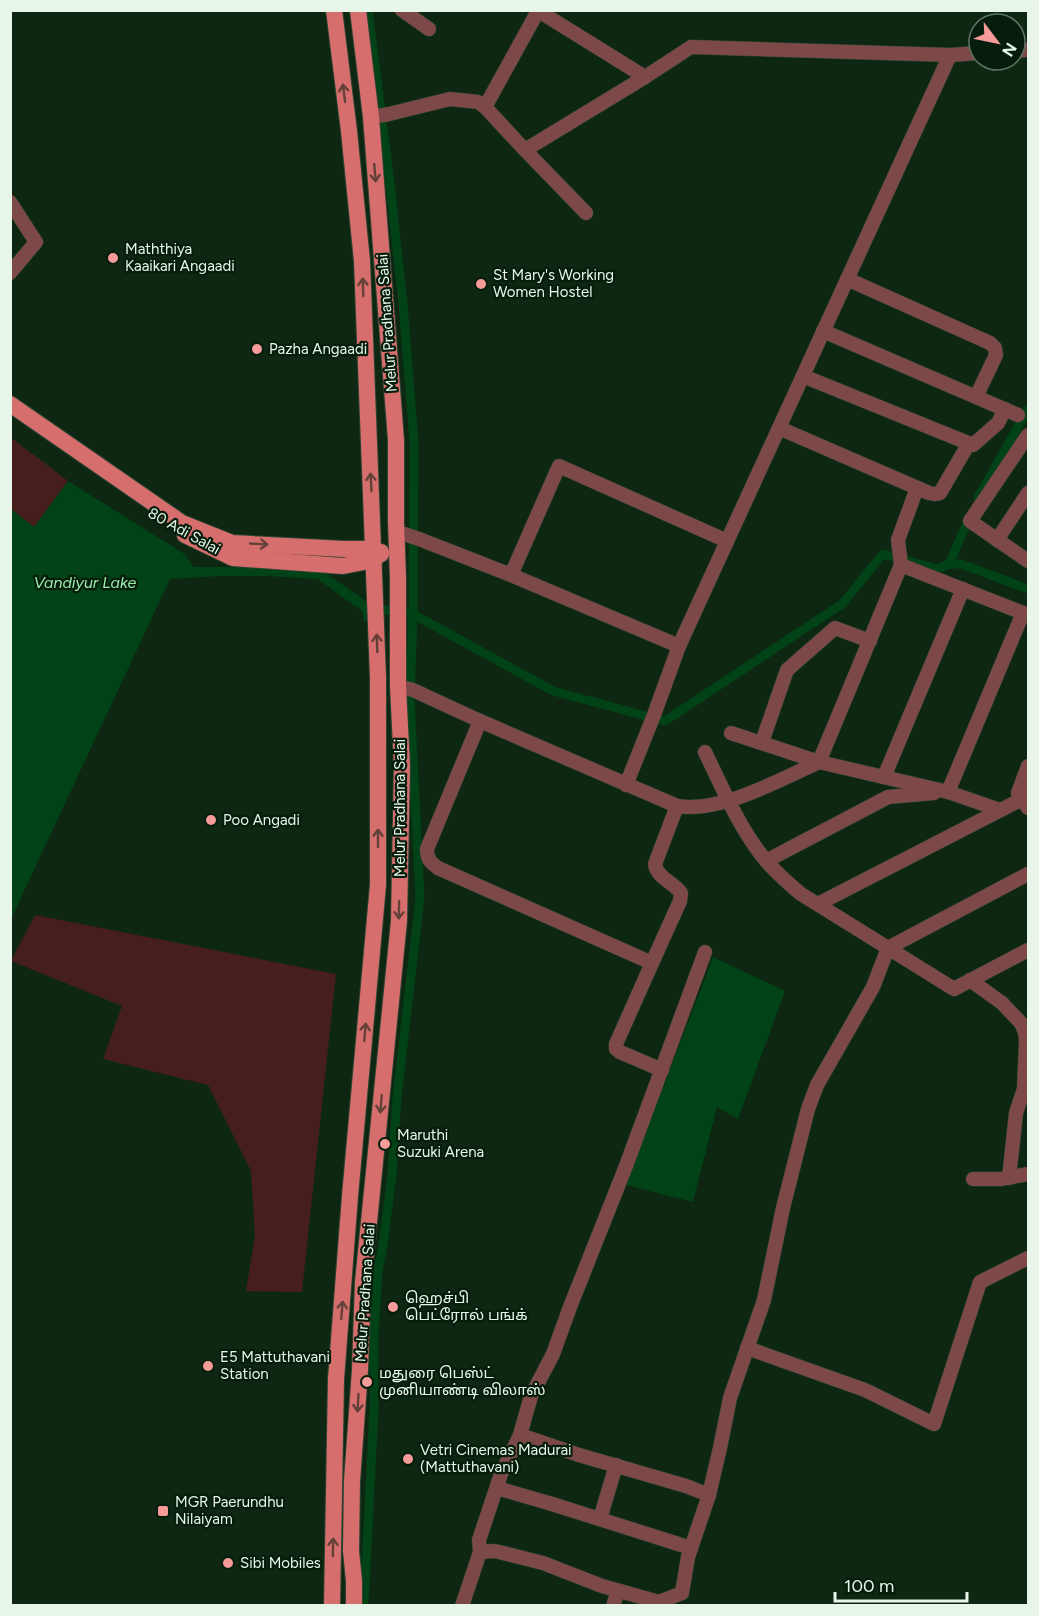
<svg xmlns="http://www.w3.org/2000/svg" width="1039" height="1616" font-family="Figtree,'Noto Sans Tamil',sans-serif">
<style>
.green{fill:#461e1e}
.water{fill:#014216}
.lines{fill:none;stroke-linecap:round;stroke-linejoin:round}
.canal{stroke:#014216;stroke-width:9}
.minor-casing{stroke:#2c4431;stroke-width:15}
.major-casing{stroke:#2c4431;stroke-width:18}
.minor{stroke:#7c4948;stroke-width:14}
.major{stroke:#d66e6e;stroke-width:16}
.oneway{stroke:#634137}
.poi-dot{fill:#f59b99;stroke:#051d0a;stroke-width:2}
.labels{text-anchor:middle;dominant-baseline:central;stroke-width:4.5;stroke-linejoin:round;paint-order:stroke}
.poi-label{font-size:15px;fill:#e7f6e8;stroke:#051d0a;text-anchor:start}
.street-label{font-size:15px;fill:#e7f6e8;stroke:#051d0a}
.water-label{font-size:16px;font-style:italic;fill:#9ceea9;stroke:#051d0a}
</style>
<rect width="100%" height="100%" fill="#0e2713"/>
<g class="green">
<path d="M10 437 68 481 34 527 11 509Z"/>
<path d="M35 915 336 974 302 1292 246 1291 255 1236 251 1171 208 1085 103 1059 122 1006 11 961Z"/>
</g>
<g class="water">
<path d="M68 481 183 553 194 567H267L323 571 370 604V622L363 621V612L318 579 267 576H221L170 579 11 919V509L34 527Z"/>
<path d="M713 957 785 991 738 1119 717 1107 693 1202 626 1185Z"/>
</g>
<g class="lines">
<g class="canal">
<path d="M978 498 1028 409"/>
<path d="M949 564H961L1028 589"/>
<path d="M372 608 413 614 553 691 665 721 842 604 883 554 937 569 949 564 970 516"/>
<path d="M364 1606 374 1409V1333L378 1271 383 1245 392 1174 397 1097 420 898 410 697 413 614 414 442 403 304 390 183 368 10"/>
</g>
<g class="minor-casing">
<g id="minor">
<path d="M402 10 429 29"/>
<path d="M537 10 645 77"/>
<path d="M1015 51 1028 50"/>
<path d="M485 107 538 11"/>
<path d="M371 117 389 114 450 99 478 102 485 107 525 150 645 77 691 47 950 55 979 53"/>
<path d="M525 150 586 213"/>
<path d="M10 202 36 242 10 273"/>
<path d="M847 279 990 343 995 348 996 355 976 397"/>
<path d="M823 331 1018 415"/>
<path d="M803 376 973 445 998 423 1005 409"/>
<path d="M779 428 929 493 934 494 940 493 969 443"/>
<path d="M1028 435 970 521 1028 561"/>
<path d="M397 533 404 534 419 539 511 575 679 646 950 55"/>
<path d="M997 540 1028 493"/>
<path d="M901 565 898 540 917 488"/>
<path d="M511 575 559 466 727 541"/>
<path d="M398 686 413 690 480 721 677 806C721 813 779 780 819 762L901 565 1028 615"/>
<path d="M480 721 427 849C427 859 430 862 438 868L652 963 616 1044V1049L620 1052 662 1070"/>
<path d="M731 733 819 762 948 792"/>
<path d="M762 742 787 670 835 628 870 641"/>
<path d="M705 752C723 789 740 830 767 862 778 874 789 884 801 894L954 989 1028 950"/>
<path d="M1028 766 1018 793 1028 808"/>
<path d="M884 777 963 589"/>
<path d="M626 785 654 715 679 646"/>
<path d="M1000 810 948 792 1023 613"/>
<path d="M766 861 888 797 934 793"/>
<path d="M818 904 1028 796"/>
<path d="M652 963 680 901 681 893C673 882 657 878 655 864L677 806"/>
<path d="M970 980 1002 1003 1021 1023 1025 1032 1026 1041 1024 1089 1016 1113 1009 1178"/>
<path d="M973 1179H1001L1028 1174"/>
<path d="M747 1348 865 1390 934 1424 980 1282 1028 1258"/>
<path d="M520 1435 579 1455 686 1486 709 1495"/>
<path d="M497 1488 552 1504 691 1548"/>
<path d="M600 1519 616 1465"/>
<path d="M480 1552 479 1540 501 1474 520 1435 531 1396 553 1354 570 1307 626 1166 705 952"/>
<path d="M462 1606 480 1552 495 1551 543 1563 602 1586 659 1602 682 1593 688 1557 709 1495 720 1448 730 1398 764 1300 783 1208 808 1109 817 1085 873 987 888 948 1028 874"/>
<path d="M613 1606 618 1591"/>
</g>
</g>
<g class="major-casing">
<g id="major">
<path d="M10 404 182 523 232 543 344 549H373L381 554"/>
<path d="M185 535 233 558 343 566 374 560 381 552"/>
<path d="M332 1606 336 1379 350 1196 378 885V678L362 261 349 131 334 10"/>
<path d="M354 1606V1581L351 1551 352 1481 360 1370 363 1282 399 921 402 766 398 686V578L396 522V440L371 117 358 10"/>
</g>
</g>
<use href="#minor" class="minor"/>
<use href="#major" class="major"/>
</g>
<defs><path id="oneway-shaft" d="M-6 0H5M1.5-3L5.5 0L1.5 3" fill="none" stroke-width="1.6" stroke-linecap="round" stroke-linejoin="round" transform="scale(1.5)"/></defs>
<g class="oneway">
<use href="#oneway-shaft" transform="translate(344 93) rotate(-97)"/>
<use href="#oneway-shaft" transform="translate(375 173) rotate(85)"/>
<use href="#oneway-shaft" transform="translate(363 287) rotate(-92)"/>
<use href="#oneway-shaft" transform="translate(371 482) rotate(-93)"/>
<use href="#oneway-shaft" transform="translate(259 544) rotate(3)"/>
<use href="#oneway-shaft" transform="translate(377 643) rotate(-92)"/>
<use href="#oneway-shaft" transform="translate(378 838) rotate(-90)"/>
<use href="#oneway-shaft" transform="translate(399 910) rotate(91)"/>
<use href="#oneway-shaft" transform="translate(365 1032) rotate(-85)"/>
<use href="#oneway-shaft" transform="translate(381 1104) rotate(95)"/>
<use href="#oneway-shaft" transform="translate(342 1310) rotate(-85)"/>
<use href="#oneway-shaft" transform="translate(358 1403) rotate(93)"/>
<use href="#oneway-shaft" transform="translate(333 1547) rotate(-89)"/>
</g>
<g class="poi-dot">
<circle cx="113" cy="258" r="6"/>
<circle cx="481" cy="284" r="6"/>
<circle cx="257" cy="349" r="6"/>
<circle cx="211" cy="820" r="6"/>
<circle cx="385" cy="1144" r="6"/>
<circle cx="393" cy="1307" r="6"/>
<circle cx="208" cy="1366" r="6"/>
<circle cx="367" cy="1382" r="6"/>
<circle cx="408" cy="1459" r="6"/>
<rect x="157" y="1505" width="12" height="12" rx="3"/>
<circle cx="228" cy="1563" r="6"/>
</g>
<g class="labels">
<g class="poi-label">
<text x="125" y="249">Maththiya<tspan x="125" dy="17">Kaaikari Angaadi</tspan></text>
<text x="493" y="275">St Mary's Working<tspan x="493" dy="17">Women Hostel</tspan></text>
<text x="269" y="349">Pazha Angaadi</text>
<text x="223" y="820">Poo Angadi</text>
<text x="397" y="1135">Maruthi<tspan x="397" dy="17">Suzuki Arena</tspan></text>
<text x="405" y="1298">ஹெச்பி<tspan x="405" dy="17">பெட்ரோல் பங்க்</tspan></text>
<text x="220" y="1357">E5 Mattuthavani<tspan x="220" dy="17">Station</tspan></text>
<text x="379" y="1373">மதுரை பெஸ்ட்<tspan x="379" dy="17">முனியாண்டி விலாஸ்</tspan></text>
<text x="420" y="1450">Vetri Cinemas Madurai<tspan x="420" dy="17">(Mattuthavani)</tspan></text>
<text x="175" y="1502">MGR Paerundhu<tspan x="175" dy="17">Nilaiyam</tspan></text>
<text x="240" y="1563">Sibi Mobiles</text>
</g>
<g class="street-label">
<text transform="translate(387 323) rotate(-94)">Melur Pradhana Salai</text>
<text transform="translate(184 531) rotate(29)">80 Adi Salai</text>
<text transform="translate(400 808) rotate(-90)">Melur Pradhana Salai</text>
<text transform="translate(365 1293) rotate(-86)">Melur Pradhana Salai</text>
</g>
<g class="water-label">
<text x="85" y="582">Vandiyur Lake</text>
</g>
</g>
<rect width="1039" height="1616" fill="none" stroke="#e7f6e8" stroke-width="24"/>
<g transform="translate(997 42) rotate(122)"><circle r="28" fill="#051d0a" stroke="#5f7463" stroke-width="1.5"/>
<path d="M0-4.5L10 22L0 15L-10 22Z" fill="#f59b99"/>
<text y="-9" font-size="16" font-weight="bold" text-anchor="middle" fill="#e7f6e8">N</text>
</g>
<path d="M835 1592v9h132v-9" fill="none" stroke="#e7f6e8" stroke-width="3"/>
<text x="844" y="1592" font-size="18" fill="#e7f6e8" stroke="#051d0a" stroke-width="4.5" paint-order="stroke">100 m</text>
</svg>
